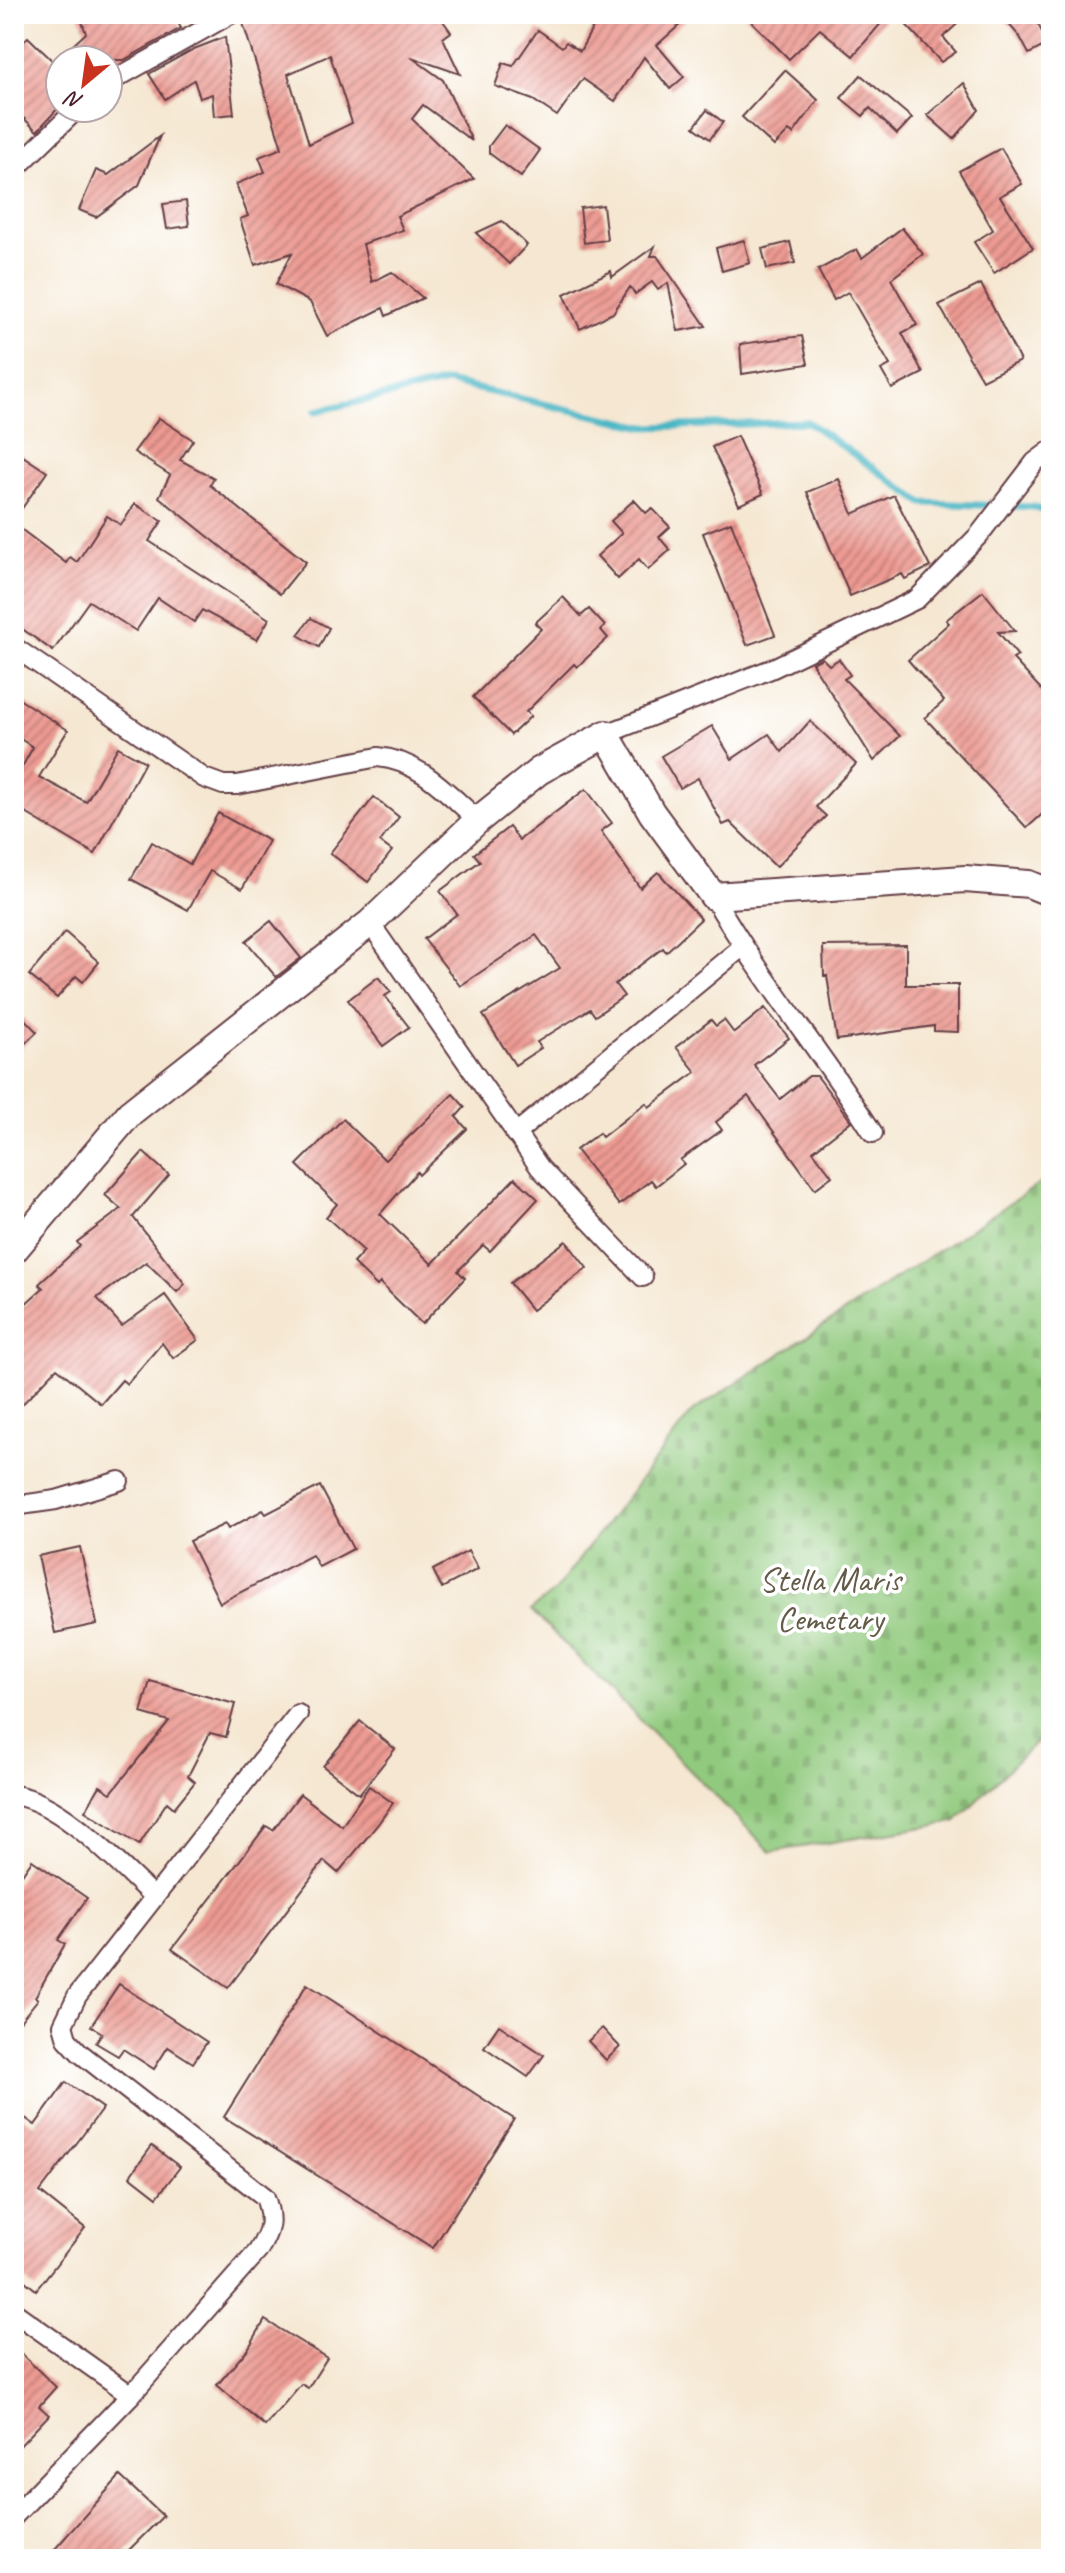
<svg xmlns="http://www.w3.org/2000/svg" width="1065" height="2573" font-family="Caveat,sans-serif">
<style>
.cemetery{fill:url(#cemetery-stones);stroke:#6e7454;stroke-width:2}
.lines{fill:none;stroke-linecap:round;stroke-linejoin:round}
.stream{stroke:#49b6c5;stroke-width:7}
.building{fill:url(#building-hatch);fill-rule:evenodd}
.street-casing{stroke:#643d44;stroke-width:22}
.secondary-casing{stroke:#643d44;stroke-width:30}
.street{stroke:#fff;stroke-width:18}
.secondary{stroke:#fff;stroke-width:26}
.labels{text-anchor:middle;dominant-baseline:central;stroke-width:7;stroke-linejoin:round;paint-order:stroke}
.park-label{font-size:34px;fill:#635b48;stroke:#fff}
</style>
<defs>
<pattern id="cemetery-stones" width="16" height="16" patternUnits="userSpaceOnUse" patternTransform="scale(2)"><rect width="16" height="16" fill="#91ca7e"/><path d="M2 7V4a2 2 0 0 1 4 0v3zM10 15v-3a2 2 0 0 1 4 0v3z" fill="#7fad6d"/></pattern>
<pattern id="building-hatch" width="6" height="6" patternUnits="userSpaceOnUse" patternTransform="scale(2)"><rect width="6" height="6" fill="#ec9a92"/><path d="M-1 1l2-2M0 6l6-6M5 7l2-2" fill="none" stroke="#c17d77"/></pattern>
</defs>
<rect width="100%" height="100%" fill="#fff"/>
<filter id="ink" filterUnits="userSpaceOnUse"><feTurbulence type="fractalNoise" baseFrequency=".0125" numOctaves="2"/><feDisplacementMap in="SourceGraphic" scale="16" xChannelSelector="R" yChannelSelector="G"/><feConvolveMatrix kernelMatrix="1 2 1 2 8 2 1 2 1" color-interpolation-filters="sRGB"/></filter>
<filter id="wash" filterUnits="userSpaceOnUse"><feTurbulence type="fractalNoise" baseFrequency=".006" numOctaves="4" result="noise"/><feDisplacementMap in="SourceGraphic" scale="32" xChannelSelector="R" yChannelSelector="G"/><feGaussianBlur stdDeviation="1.8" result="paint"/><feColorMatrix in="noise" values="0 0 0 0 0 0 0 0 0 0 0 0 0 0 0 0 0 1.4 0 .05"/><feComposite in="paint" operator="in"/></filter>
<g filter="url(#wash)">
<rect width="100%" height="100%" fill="#f5e7d1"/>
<path class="cemetery" d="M1041 1183 1051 1192V1727L955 1822 771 1852 531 1610 554 1592 692 1412Z"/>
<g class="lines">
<path class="stream" d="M316 411 447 382 645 427 808 422 923 503 1034 507 1051 514"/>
</g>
<g id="blocks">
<g class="building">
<path d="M79 14H173L181 28 124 60H57L86 33Z"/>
<path d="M262 14H438L451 32 443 38 460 74 411 57 443 80 472 141 423 105 412 119 474 179 397 216 403 230 363 244 372 282 392 272 423 298 386 316 383 308 327 336 310 302 276 284 292 253 255 265 240 219 248 216 236 184 265 172 259 157 282 148 243 23ZM330 55 352 123 309 144 288 74Z"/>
<path d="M600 14H692L657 45 684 77 670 89 644 57 615 101 583 79 557 116 533 100 495 86 503 63 513 66 538 30 562 47 566 42 580 51Z"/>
<path d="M744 14H889L853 56 820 29 789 59Z"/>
<path d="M896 14H968L943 37 956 52 941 62Z"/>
<path d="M1000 14H1033L1048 44 1029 54 1020 37Z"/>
<path d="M28 37 60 68V106L37 131 14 109V52Z"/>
<path d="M225 37 234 114 214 116 212 94 200 98 194 80 165 99 149 74 194 49Z"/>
<path d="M785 70 818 100 793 134 789 131 774 146 742 117Z"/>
<path d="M861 75 912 118 897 134 870 108 863 116 841 98Z"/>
<path d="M964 83 979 110 954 139 927 115Z"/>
<path d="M707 110 723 122 710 139 694 127Z"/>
<path d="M505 125 540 150 521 177 489 153V146Z"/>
<path d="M160 136 139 185 96 217 79 210 96 170 108 175Z"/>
<path d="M1001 148 1022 184 1000 196 1033 248 994 273 974 242 993 230 959 171Z"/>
<path d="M186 201 189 226 167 229 163 204Z"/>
<path d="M603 205 607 240 584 243 580 208Z"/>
<path d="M502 221 527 245 509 264 476 233Z"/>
<path d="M902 228 923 254 891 279 917 325 902 333 923 373 892 389 881 370 890 365 848 292 834 300 818 270 857 249 862 258Z"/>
<path d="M744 240 750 263 722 271 716 248Z"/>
<path d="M790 242 795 263 767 269 762 249Z"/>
<path d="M655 246 651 256H657L706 326 678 331 668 283 658 290 652 282 635 294 630 287 613 313 580 329 564 294 611 271 612 277Z"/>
<path d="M981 284 1020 361 982 380 939 305Z"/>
<path d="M802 336 808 364 742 374 740 344Z"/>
<path d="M159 418 193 440 180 460 214 478 210 485 306 562 280 594 159 497 170 475 134 452Z"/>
<path d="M737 436 763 494 739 505 712 447Z"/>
<path d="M14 450 47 472 14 520Z"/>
<path d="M839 479 853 514 894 495 930 567 905 579 902 574 850 596 807 492Z"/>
<path d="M634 500 646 513 652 508 670 527 659 537 670 550 648 570 639 559 618 579 597 556 622 533 611 521Z"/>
<path d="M135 504 162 521 149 541 269 619 257 640 202 610 194 622 158 598 136 631 89 601 53 651 14 623V524L66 563 70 557 77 562 107 516 121 525Z"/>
<path d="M731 522 775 635 747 645 703 533Z"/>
<path d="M983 591 1015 631 998 632 1018 656 1013 659 1051 700V806L1027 828 925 718 944 701 908 660 949 623 946 620Z"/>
<path d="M563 597 581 616 589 609 605 626 601 630 608 638 577 667 574 664 526 712 531 716 511 735 473 697 541 629 535 623Z"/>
<path d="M311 618 329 628 319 647 298 635Z"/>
<path d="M822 658 829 665 839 659 850 675 844 679 900 736 874 761 812 663Z"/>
<path d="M14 696 68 730 39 777 86 802 118 747 145 762 95 854 14 806V782L33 747 14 735Z"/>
<path d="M810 721 856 764 816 807 826 816 776 867 730 822 723 825 698 778 680 788 661 756 712 726 732 759 769 734 782 752Z"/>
<path d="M586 789 612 823 601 831 640 888 658 872 701 919 666 952 663 948 615 984 624 996 595 1016 590 1009 537 1042 541 1048 515 1065 483 1015 560 968 536 935 460 986 424 939 457 914 440 891 480 861 474 854 509 827 519 840Z"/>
<path d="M374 797 399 817 380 842 392 851 368 882 330 853Z"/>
<path d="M218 813 269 841 242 889 210 871 188 910 131 879 152 842 190 864Z"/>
<path d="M271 921 301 958 276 977 246 941Z"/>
<path d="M65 932 99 962 83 982 76 976 57 998 29 975Z"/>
<path d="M906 945V985H958V1032L934 1031V1026L837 1040 827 976H824L823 946Z"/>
<path d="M378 977 391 992 385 996 409 1027 383 1046 348 1000Z"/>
<path d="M14 1008 37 1032 14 1054Z"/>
<path d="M765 1008 789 1038 754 1065 780 1099 809 1076H817L851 1121 813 1151 832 1176 815 1189 748 1096 716 1122 722 1130 680 1160 684 1164 656 1186 651 1180 619 1205 576 1150 599 1133 602 1137 646 1103 649 1107 696 1072 676 1047 711 1020 716 1026 724 1020 734 1033Z"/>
<path d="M453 1094 465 1107 456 1117 467 1129 419 1175 417 1172 380 1214 432 1264 515 1178 538 1199 490 1251 483 1245 458 1271 465 1278 422 1324 380 1283 377 1286 353 1263 364 1251 326 1217 337 1204 297 1165 343 1119 385 1160Z"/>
<path d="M143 1152 169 1175 133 1217 185 1284 177 1292 146 1262 97 1298 122 1326 165 1295 198 1340 173 1358 162 1343 127 1384 122 1380 101 1404 57 1368 14 1413V1314L43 1288 39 1284 80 1246 77 1242 121 1209 105 1195Z"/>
<path d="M566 1241 587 1268 532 1310 510 1283Z"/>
<path d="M320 1486 353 1549 319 1567 312 1555 220 1603 189 1541 225 1524 228 1529 263 1510 266 1514Z"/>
<path d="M80 1547 97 1624 55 1633 38 1556Z"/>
<path d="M468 1551 478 1569 442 1588 433 1570Z"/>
<path d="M150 1681 235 1704 226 1737 210 1733 188 1776 195 1782 174 1808 167 1802 139 1845 85 1811 100 1786 111 1793 169 1721 141 1713Z"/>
<path d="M360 1721 395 1749 359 1794 323 1766Z"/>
<path d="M369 1786 393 1803 378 1824 338 1873 324 1861 228 1988 172 1949 266 1826 273 1830 300 1794 342 1826Z"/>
<path d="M32 1860 87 1898 58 1940 65 1944 35 1997 38 1999 14 2029V1886Z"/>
<path d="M119 1984 207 2042 193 2063 168 2047 154 2069 123 2049 118 2056 96 2043 102 2033 91 2026Z"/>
<path d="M307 1984 514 2119 433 2248 224 2117Z"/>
<path d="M499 2025 544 2055 528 2077 484 2047Z"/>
<path d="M602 2028 620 2047 606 2060 588 2041Z"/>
<path d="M66 2082 103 2108 40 2192 85 2228 36 2290 14 2272V2110L35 2125Z"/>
<path d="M152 2146 180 2167 157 2197 130 2176Z"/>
<path d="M265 2320 327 2358 308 2388 301 2384 265 2426 217 2385 248 2349Z"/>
<path d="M14 2347 56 2387 39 2406 49 2415 14 2452Z"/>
<path d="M120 2476 163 2516 120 2559H46Z"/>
</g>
</g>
</g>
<g filter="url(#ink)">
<use href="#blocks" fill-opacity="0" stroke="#643d44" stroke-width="2"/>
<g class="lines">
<g class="street-casing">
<g id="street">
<path d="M108 83 231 14"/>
<path d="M14 170 78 108"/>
<path d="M14 647 204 778 223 785H237L378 757C420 761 447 793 478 820"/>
<path d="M606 734 771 669 917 599 979 535 1035 462 1051 450"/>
<path d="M713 896C760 979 822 1052 873 1133"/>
<path d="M370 923 540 1168 643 1277"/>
<path d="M515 1134 742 947"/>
<path d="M14 1506 56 1500 119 1481"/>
<path d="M14 1795C62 1802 118 1864 154 1897"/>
<path d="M14 2312 131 2395 258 2251C271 2230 273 2220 265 2197L80 2053 67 2039 63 2025 77 1996 298 1714"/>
<path d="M14 2516 131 2395"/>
</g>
</g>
<g class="secondary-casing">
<path id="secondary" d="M14 1250 130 1113 370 923 478 820 539 771 606 734 652 813 713 896 965 879 1029 884 1051 893"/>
</g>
<use href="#street" class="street"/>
<use href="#secondary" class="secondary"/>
</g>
</g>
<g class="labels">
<g class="park-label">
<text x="830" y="1579">Stella Maris<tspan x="830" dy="39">Cemetary</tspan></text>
</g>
</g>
<rect width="1065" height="2573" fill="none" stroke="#fff" stroke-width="48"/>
<g transform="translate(84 84) rotate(209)"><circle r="38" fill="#ffffff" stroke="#b7a5aa" stroke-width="2"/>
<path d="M0-6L14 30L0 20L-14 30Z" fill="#c8321e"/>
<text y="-12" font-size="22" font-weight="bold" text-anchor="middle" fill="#4a1f2b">N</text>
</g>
</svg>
